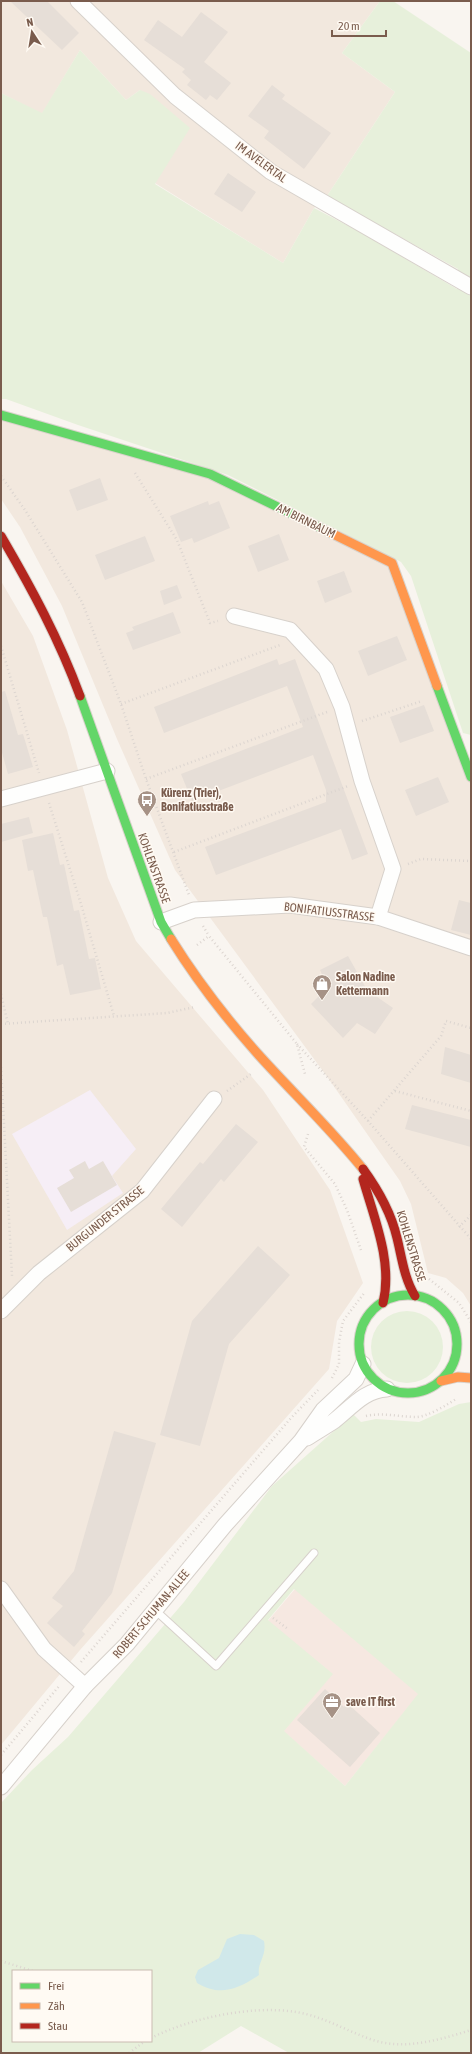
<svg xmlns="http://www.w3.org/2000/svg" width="472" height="2054" font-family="'Asap Condensed',sans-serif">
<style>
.residential{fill:#f2e8de}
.commercial{fill:#f6e8e1}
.education{fill:#f6eef6}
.green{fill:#e7f0db;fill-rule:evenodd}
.water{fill:#d0e8ea}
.building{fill:#e6ded7}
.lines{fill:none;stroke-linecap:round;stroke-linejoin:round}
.lane-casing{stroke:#d7d1cb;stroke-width:9}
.street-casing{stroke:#d7d1cb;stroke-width:17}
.fast-casing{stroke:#d9d2cb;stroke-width:11}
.slow-casing{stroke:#d9d2cb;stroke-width:11}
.jam-casing{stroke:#d9d2cb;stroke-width:11}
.path{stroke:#dcd5d0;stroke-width:2.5;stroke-dasharray:1 3;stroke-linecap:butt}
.lane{stroke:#fefefd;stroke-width:7}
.street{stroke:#fefefd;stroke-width:15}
.fast{stroke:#63d668;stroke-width:9}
.slow{stroke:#ff974d;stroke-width:9}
.jam{stroke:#b3261e;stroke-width:9}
.labels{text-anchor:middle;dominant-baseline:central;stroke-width:3;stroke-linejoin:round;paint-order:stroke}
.street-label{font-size:12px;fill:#7a5c4d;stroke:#fffaf3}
.poi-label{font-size:12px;font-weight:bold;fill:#7a5c4d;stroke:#fffaf3;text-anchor:start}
</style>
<rect width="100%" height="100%" fill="#f9f5f0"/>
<g class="residential">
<path d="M1 1H380L342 53 395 92 327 196 314 208 283 263 155 183 140 90 126 100 80 50 42 114 1 93Z"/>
<path d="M1 418 210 474 392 563 471 778V1306L463 1293 446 1278 428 1273 411 1204 400 1181 328 1078 175 870 117 739 62 606 20 527 1 499Z"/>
<path d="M1 581 33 636 67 730 108 878 136 941 263 1090 330 1190 363 1283 337 1321 329 1369 80 1650 1 1745Z"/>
</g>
<path class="commercial" d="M295 1589 419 1694 345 1786 221 1676Z"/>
<path class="education" d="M90 1090 136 1149 112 1176 123 1193 67 1230 12 1134Z"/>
<g class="green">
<path d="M380 1H393L471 53V735L463 733 411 576 401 562 228 475 78 425 6 399H1V93L42 113 80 50 126 100 140 90 150 94 190 128 155 184 283 263 314 208 358 231 457 289 458 269 327 196 395 92 342 53Z"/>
<circle cx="407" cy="1347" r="36"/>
<path d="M471 1402V2053H289L241 2026 198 2053H1V1803L32 1770 68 1737 184 1602 272 1486 353 1414 361 1422 376 1419 419 1422 459 1404ZM294 1589 418 1694 345 1786 284 1731 333 1674 268 1620ZM13 1971H151V2041H13Z"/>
</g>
<path class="water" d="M240 1934 254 1935 264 1941C267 1957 257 1962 259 1975 238 1989 220 1997 197 1983L195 1977 198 1970 219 1958 227 1939Z"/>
<g class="building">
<path d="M10 1H47L79 33 62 50Z"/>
<path d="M201 12 228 32 204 62 231 83 217 100 210 95 206 100 187 85 191 80 182 72 185 69 144 40 158 20 182 37Z"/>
<path d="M272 85 285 95 282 99 331 133 304 169 264 138 269 131 248 116Z"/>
<path d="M228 173 256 192 242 212 214 194Z"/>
<path d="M100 478 108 500 77 511 69 490Z"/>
<path d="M208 501 209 505 219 501 230 528 194 543 192 538 181 542 170 516Z"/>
<path d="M279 534 289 560 258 572 248 546Z"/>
<path d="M145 536 155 561 105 580 95 555Z"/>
<path d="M344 571 352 592 325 603 317 581Z"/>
<path d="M177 585 182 598 164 605 160 591Z"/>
<path d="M173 612 181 633 133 650 126 633 134 630 132 627Z"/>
<path d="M397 636 407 660 368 676 358 651Z"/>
<path d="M277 659 279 665 295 659 368 854 352 860 341 829 216 875 205 847 326 802V790L313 755 192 801 181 774 303 727 287 686 164 733 154 707Z"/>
<path d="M5 691 18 735 23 734 33 767 8 774 1 749V692Z"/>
<path d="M424 705 434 731 400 743 390 717Z"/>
<path d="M438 777 449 802 416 816 405 790Z"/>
<path d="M29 817 33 833 1 842V824Z"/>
<path d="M53 833 60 865 64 864 74 911 79 910 89 959 95 958 101 989 70 995 63 964 57 966 47 917H43L33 870 28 871 22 840Z"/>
<path d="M459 900 471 903V935L451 930Z"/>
<path d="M348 956 367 990 393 1008 375 1034 357 1023 343 1038 311 1004 328 987 320 970Z"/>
<path d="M445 1047 471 1055V1083L441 1074Z"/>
<path d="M412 1105 471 1120V1147L405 1129Z"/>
<path d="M236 1124 258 1142 224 1182 221 1179 182 1227 161 1209 200 1162 203 1164Z"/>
<path d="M85 1161 89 1169 103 1161 117 1185 71 1212 57 1188 74 1178 69 1170Z"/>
<path d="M258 1246 290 1275 229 1344 200 1446 160 1435 192 1321Z"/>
<path d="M114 1431 156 1443 112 1593 82 1631 85 1634 74 1647 47 1623 63 1606 52 1598 74 1571Z"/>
<path d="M325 1689 344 1707 347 1703 380 1733 350 1767 297 1720Z"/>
</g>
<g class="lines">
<g class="lane-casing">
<path id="lane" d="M155 1610 216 1666 314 1553"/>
</g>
<g class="street-casing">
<g id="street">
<path d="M78 1 175 96 271 172 471 287"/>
<path d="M234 616 290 630 326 669 342 707 362 781 393 869 378 917"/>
<path d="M1 799 107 771"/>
<path d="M161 922 194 910 290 905 378 917 471 948"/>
<path d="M1 1311 39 1273 142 1191 214 1099"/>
<path d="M307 1438C316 1432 325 1427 334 1421 351 1408 364 1390 387 1389"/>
<path d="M1 1589 44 1649 85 1686"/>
<path d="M1 1787 85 1686 127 1644 225 1525 301 1441 323 1410 356 1379 363 1364"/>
</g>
</g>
<g class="fast-casing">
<g id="fast">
<path d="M1 415 210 474 327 531"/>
<path d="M437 686 471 777"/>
<path d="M80 696 161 922 171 939"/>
<circle cx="408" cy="1344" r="49"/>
</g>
</g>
<g class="slow-casing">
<g id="slow">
<path d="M327 531 392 563 437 686"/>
<path d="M171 939C196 979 225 1017 257 1053 292 1092 330 1128 363 1169"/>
<path d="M441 1381 458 1377 471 1378"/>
</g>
</g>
<g class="jam-casing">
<g id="jam">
<path d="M1 536C32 589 59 639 80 696"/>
<path d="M363 1169C379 1191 391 1212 397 1238 402 1258 404 1278 415 1296"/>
<path d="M363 1179C374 1218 393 1262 383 1303"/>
</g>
</g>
<g class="path">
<path d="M135 473 177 540 210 623 218 621"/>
<path d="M1 476 25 510 82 602 121 704 146 779 189 895"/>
<path d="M1 646 39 773"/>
<path d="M121 704 280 645"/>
<path d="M362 721 422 701"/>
<path d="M146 779 327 712"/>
<path d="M49 803 81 904 114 1016"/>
<path d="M174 852 348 786"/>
<path d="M408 864 421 859 471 861"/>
<path d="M203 926 209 936"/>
<path d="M197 945 209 936 297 1044 305 1074"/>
<path d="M1 994 8 1024"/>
<path d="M1 1024 167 1013 195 1007"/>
<path d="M297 1044 368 1121 471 1239"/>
<path d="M1 1067 12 1276"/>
<path d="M227 1091 251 1074"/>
<path d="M395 1091 471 1111"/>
<path d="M368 1121 441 1036 446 1021 471 1028"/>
<path d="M308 1134 304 1147 335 1184 347 1210 361 1250"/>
<path d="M459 1227 471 1215"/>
<path d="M429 1279 459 1303 471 1322"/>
<path d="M332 1378 339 1364V1342L343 1321 365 1292"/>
<path d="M366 1416C383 1412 399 1417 416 1417 427 1417 447 1405 456 1399"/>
<path d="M273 1618 288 1629"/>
<path d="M81 1662 291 1418 318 1390"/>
<path d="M1 1755 60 1685"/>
<path d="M1 1961 33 1971"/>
<path d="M151 2038C191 2018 251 2005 296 2012 322 2016 345 2030 370 2039 403 2051 439 2040 471 2030"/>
<path d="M129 2053 145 2041"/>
</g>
<use href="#lane" class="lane"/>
<use href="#street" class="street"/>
<use href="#fast" class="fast"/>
<use href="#slow" class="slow"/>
<use href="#jam" class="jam"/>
</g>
<defs>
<g id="bus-pin" transform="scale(1)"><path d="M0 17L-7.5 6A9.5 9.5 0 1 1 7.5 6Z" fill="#a69286" stroke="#fffaf3"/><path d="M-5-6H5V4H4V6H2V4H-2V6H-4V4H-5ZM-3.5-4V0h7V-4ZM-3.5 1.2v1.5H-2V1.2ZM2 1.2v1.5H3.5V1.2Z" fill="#fff"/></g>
<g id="shop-pin" transform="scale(1)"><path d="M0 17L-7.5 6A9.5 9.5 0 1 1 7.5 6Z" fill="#a69286" stroke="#fffaf3"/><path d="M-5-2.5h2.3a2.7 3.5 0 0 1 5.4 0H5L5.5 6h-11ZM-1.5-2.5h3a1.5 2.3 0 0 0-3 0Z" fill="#fff"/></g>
<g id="office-pin" transform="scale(1)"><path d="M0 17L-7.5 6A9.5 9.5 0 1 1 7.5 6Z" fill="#a69286" stroke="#fffaf3"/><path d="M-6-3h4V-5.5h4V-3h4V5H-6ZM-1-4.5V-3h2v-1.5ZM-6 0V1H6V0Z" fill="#fff"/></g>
</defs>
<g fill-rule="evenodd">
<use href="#bus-pin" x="147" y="800"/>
<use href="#shop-pin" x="322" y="984"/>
<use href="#office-pin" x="332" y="1702"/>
</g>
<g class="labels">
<g class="street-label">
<text transform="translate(261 162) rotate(36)">IM AVELERTAL</text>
<text transform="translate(306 521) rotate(26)">AM BIRNBAUM</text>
<text transform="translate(154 868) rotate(70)">KOHLENSTRASSE</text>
<text transform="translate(329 912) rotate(7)">BONIFATIUSSTRASSE</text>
<text transform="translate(105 1219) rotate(-39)">BURGUNDER STRASSE</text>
<text transform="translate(411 1246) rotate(73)">KOHLENSTRASSE</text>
<text transform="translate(151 1614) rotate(-50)">ROBERT-SCHUMAN-ALLEE</text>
</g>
<g class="poi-label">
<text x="161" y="793">Kürenz (Trier),<tspan x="161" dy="14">Bonifatiusstraße</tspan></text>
<text x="336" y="977">Salon Nadine<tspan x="336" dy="14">Kettermann</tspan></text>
<text x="346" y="1702">save IT first</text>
</g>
</g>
<rect width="472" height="2054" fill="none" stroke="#7a5c4d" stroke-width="4"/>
<rect x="12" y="1970" width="140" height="72" fill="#fffaf3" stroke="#cabbb1"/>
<rect x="20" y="1983" width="20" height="6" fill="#63d668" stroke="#cabbb1"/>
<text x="48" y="1990" font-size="12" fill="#7a5c4d">Frei</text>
<rect x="20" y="2003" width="20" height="6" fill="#ff974d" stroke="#cabbb1"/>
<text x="48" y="2010" font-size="12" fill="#7a5c4d">Zäh</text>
<rect x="20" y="2023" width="20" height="6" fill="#b3261e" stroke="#cabbb1"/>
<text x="48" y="2030" font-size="12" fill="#7a5c4d">Stau</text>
<g transform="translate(32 32) rotate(348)" stroke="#fffaf3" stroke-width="3" paint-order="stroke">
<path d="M0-3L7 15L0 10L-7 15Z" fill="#7a5c4d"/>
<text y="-6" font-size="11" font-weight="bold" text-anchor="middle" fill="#7a5c4d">N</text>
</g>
<path d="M332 30v6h54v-6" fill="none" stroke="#7a5c4d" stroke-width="2"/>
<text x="338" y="30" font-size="12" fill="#7a5c4d" stroke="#fffaf3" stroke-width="3" paint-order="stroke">20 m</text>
</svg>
